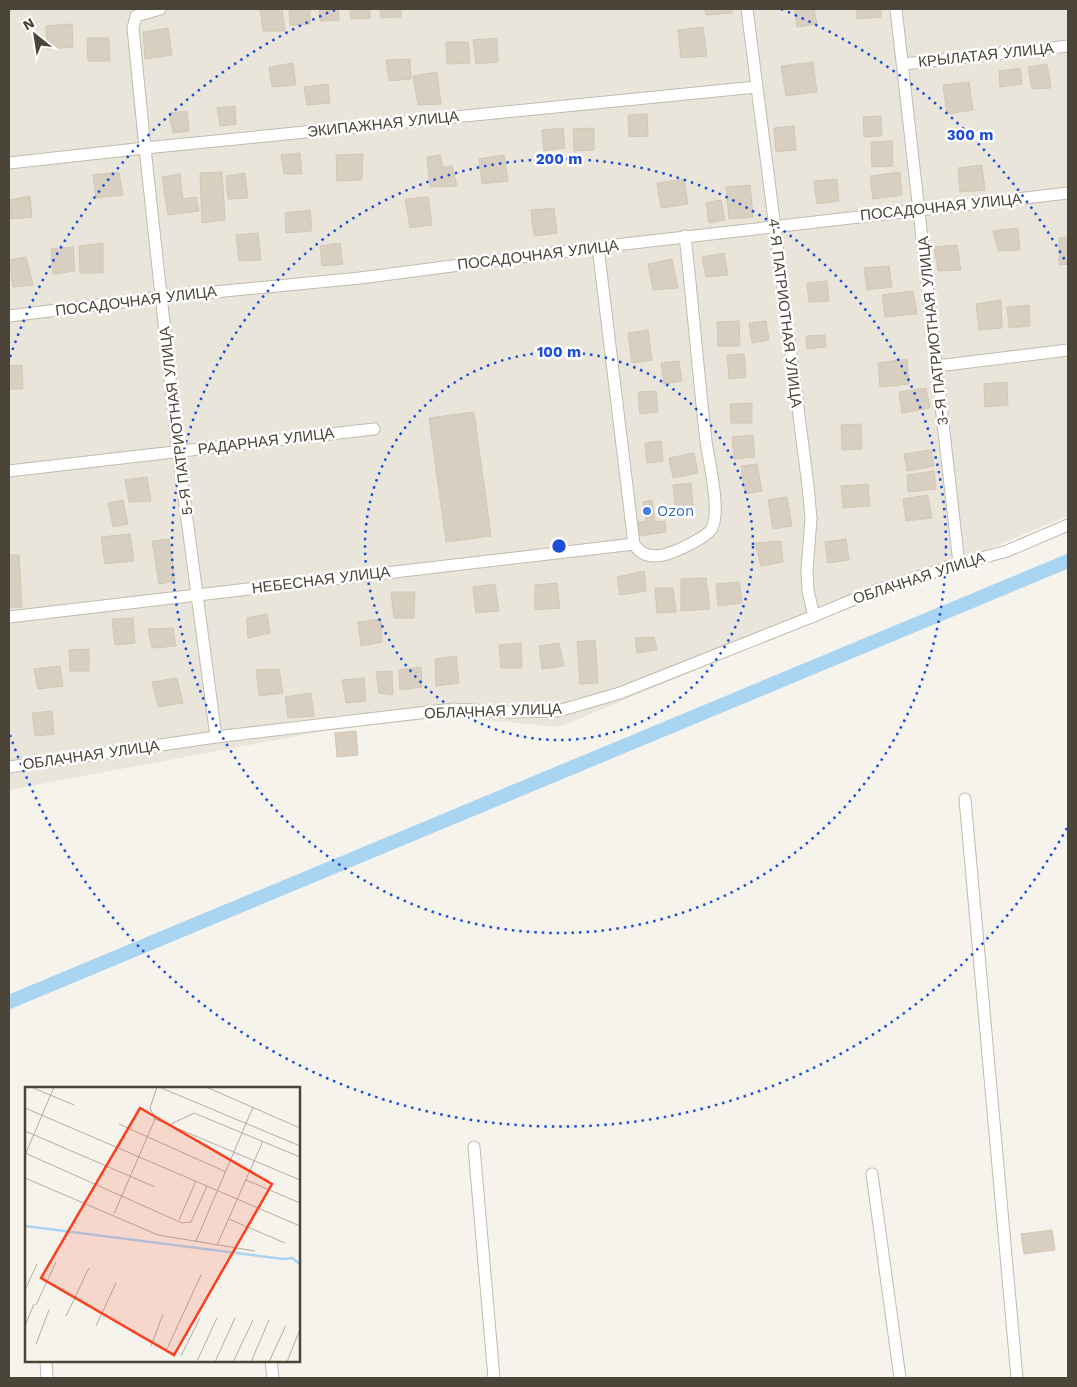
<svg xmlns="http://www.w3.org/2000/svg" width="1077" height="1387" font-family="'Work Sans',sans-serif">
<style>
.residential{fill:#eae5da}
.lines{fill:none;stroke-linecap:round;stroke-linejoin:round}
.canal{stroke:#a9d4f2;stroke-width:14}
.building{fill:#d8cfc1;stroke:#d3c7b4}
.minor-casing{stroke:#c2bbae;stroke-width:13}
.minor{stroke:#fff;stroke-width:11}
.ring{fill:none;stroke:#1d4ed8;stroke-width:2.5;stroke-dasharray:2.5 5}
.shop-dot{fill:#3f7fe0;stroke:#fff;stroke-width:2}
.labels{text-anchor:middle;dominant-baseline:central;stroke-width:5;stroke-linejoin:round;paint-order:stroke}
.street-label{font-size:15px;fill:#4b4439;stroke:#fff}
.shop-label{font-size:15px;fill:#366cbe;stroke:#fff;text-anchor:start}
.inset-river{fill:none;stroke:#a9d4f2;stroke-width:2.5}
.inset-road{fill:none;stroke:#b2ada4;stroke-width:1}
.view{fill:#fc3f1d;fill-opacity:0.15;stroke:#fc3f1d;stroke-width:2.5}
.inset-edge{fill:none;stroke:#4b4439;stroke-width:2.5}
.centre{fill:#1d4ed8;stroke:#fff;stroke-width:2.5}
.ring-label{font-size:15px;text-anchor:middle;font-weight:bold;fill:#1d4ed8;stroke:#fff;stroke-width:5;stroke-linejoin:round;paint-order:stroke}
</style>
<rect width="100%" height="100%" fill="#f6f3ec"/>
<path class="residential" d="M9 9H1068V516L559 727 454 717 340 728 9 790Z"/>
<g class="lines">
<path class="canal" d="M9 1002 1068 561"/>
</g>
<g class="building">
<path d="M260 9H282L285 31H263Z"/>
<path d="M289 9H310V24L290 25Z"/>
<path d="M319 9H338L339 20 320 21Z"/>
<path d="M350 9H370V18L351 19Z"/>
<path d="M380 9H401V17L381 18Z"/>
<path d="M705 9H732V13L706 15Z"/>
<path d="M795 9H814L817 24 797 27Z"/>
<path d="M856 9H881V17L857 19Z"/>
<path d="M72 24 73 47 47 49 46 26Z"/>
<path d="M703 27 707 56 681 58 678 30Z"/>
<path d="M168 28 172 55 145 59 143 32Z"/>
<path d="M87 38H109L110 61H88Z"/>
<path d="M497 38 498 62 476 64 473 40Z"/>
<path d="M446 42H468L470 63 447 64Z"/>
<path d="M410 59 411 79 389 81 386 60Z"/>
<path d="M813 62 817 92 786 96 781 66Z"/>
<path d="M293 63 296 85 272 87 269 67Z"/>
<path d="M1047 64 1051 88 1032 89 1028 67Z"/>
<path d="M1020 68 1022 84 1000 87 999 71Z"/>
<path d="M437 72 441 104 418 105 413 76Z"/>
<path d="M969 82 973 110 947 114 943 85Z"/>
<path d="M328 84 330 103 307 105 304 87Z"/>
<path d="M235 106 236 124 220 126 217 108Z"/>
<path d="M187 111 189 131 173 133 169 113Z"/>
<path d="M647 114 648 136 629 137 628 115Z"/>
<path d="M881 116 882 136 864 137 863 117Z"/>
<path d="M794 126 796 150 776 152 774 128Z"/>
<path d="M563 128 565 148 544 151 542 130Z"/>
<path d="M594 128V150L574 151 573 129Z"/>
<path d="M892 141 893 166 872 167 871 142Z"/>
<path d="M300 153 302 174H284L281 155Z"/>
<path d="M363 154 362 180 337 181 336 155Z"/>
<path d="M440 155 443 167 452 166 457 186 430 187 427 157Z"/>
<path d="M504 155 508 181 482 184 479 159Z"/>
<path d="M982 165 985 190 960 192 958 168Z"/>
<path d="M119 172 123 195 96 198 93 175Z"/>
<path d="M222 172 225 220 202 223 200 173Z"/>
<path d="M900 172 902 195 873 199 870 176Z"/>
<path d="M245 173 248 198 228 199 226 176Z"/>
<path d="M180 174 183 199 196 197 199 211 168 215 162 177Z"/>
<path d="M684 179 688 204 661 208 657 183Z"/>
<path d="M837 179 839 201 817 204 814 181Z"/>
<path d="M750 185 753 217 729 219 726 187Z"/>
<path d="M30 196 32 217 11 219 9 200Z"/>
<path d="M428 197 432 225 410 228 405 199Z"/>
<path d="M721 200 725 220 709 223 706 203Z"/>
<path d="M554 208 557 233 534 236 531 210Z"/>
<path d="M310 210 312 231 286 233 285 213Z"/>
<path d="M1018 228 1020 250 998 251 993 231Z"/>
<path d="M258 233 261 260 239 261 236 235Z"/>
<path d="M1068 237V264L1059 265V238Z"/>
<path d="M103 243V273H80L79 246Z"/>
<path d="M340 243 343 264 322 266 320 246Z"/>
<path d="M957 245 961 270 938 271 934 247Z"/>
<path d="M73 247 75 271 53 274 51 249Z"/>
<path d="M724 253 728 275 706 277 702 257Z"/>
<path d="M26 257 33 285 13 287 9 260Z"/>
<path d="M672 259 678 288 653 290 648 264Z"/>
<path d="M889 266 892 287 867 290 864 268Z"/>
<path d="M827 281 829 301 809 302 807 283Z"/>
<path d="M913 291 917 314 885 317 882 295Z"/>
<path d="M1001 300 1002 328 979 330 976 304Z"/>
<path d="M1029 305 1030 326 1009 328 1007 307Z"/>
<path d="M739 321 740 346H718L717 322Z"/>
<path d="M766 321 769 340 752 343 749 323Z"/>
<path d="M648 330 652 360 632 363 628 333Z"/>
<path d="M825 335 826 347 807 349 806 336Z"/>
<path d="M744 354 746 377 729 379 727 355Z"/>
<path d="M907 359 909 384 880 387 878 363Z"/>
<path d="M679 361 682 381 664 384 661 363Z"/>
<path d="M22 365 23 389H9V366Z"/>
<path d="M1007 382 1008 405 985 407 984 384Z"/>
<path d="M926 388 930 408 902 413 899 392Z"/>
<path d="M656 391 658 412 640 414 638 392Z"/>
<path d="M752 403V423H731L730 404Z"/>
<path d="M474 412 491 536 446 542 429 418Z"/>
<path d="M861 424 862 449 842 450 841 425Z"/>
<path d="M753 435 755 457 734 459 732 437Z"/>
<path d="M661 441 663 461 647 463 645 443Z"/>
<path d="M931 450 934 466 907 471 904 454Z"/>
<path d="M694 453 698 473 673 478 669 458Z"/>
<path d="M757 464 762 491 745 494 741 466Z"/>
<path d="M934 471 936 489 908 492 907 475Z"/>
<path d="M147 477 151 501 129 502 125 480Z"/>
<path d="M691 483 693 505 675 507 673 485Z"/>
<path d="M868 484 870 506 843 508 841 486Z"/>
<path d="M928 495 932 518 906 521 903 499Z"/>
<path d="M787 497 792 526 773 529 768 500Z"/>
<path d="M123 500 128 524 113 527 108 503Z"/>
<path d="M652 500 655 522 665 521 666 532 640 536 638 522 646 521 643 502Z"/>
<path d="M130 534 134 561 105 564 101 537Z"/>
<path d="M169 539 175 581 159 584 152 541Z"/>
<path d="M846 539 849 560 828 563 825 542Z"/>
<path d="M781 541 783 562 761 566 755 543Z"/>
<path d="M9 555H19L22 607 9 608Z"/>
<path d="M644 571 646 591 620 595 617 577Z"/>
<path d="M706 578 710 609 681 611V579Z"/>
<path d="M739 582 742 603 718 606 716 584Z"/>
<path d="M557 583 560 608 535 610V585Z"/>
<path d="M495 584 499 611 476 613 473 587Z"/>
<path d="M655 588H673L676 612 657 613Z"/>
<path d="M391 592H415L414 618H394Z"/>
<path d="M267 614 270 633 248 638 247 618Z"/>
<path d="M133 618 135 643 115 645 112 619Z"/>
<path d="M381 619 382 642 361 646 358 622Z"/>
<path d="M173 628 176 646 152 648 148 629Z"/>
<path d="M654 637 657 650 637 653 635 638Z"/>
<path d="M595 640 598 683 580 684 577 642Z"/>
<path d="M521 643 522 668H501L499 645Z"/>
<path d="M559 643 564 666 542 669 539 646Z"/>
<path d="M89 649V671H70L69 650Z"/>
<path d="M456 656 459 683 436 686 435 659Z"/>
<path d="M60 666 63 686 38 689 34 669Z"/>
<path d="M421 667 422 687 400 690 399 670Z"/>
<path d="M279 669 283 693 259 696 256 670Z"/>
<path d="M392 671 393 695 379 693 376 672Z"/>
<path d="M177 678 183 703 158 707 152 682Z"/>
<path d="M364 678 366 701 346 703 342 680Z"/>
<path d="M311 693 314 716 288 718 285 697Z"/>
<path d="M52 711 54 734 35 736 32 713Z"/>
<path d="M356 731 358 755 337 757 335 733Z"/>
<path d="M1052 1230 1055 1250 1024 1254 1021 1234Z"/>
</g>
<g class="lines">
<g class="minor-casing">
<g id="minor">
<path d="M747 9 808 486 811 518 807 571 808 591 814 616"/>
<path d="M896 9 959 564"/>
<path d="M136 16 133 28 145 148 178 452 216 737"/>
<path d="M136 16 160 9"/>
<path d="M903 64 1068 46"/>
<path d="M9 163 145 148 756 87"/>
<path d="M598 247 634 544C641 556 653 558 667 554 677 551 708 537 712 528 721 511 709 462 706 441 698 373 693 305 685 236"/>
<path d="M9 316 162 297 360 278 598 247 1068 193"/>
<path d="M937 366 1068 350"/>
<path d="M9 471 374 429"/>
<path d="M9 617 634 544"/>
<path d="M9 767 216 737 453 709 509 712 558 711 620 693 814 616 874 591 959 564 1007 551 1068 525"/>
<path d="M965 799 1017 1378"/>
<path d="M474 1147 494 1378"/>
<path d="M872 1174 900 1378"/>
<path d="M46 1361 47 1378"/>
<path d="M271 1361 273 1378"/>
</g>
</g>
<use href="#minor" class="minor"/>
</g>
<g class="ring">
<circle cx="559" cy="546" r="194"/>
<circle cx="559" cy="546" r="387"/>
<path d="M1067 828A581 581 0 0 1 10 735M10 357A581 581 0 0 1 337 9M781 9A581 581 0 0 1 1067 264"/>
</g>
<circle class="shop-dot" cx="647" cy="511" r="5"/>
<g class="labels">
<g class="street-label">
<text transform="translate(986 55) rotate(-6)">КРЫЛАТАЯ УЛИЦА</text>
<text transform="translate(383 124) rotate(-6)">ЭКИПАЖНАЯ УЛИЦА</text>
<text transform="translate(941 207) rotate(-6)">ПОСАДОЧНАЯ УЛИЦА</text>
<text transform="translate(538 255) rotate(-7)">ПОСАДОЧНАЯ УЛИЦА</text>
<text transform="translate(136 301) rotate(-7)">ПОСАДОЧНАЯ УЛИЦА</text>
<text transform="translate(785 313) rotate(83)">4-Я ПАТРИОТНАЯ УЛИЦА</text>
<text transform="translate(933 331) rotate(-96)">3-Я ПАТРИОТНАЯ УЛИЦА</text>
<text transform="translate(176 421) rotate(-97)">5-Я ПАТРИОТНАЯ УЛИЦА</text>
<text transform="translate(266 441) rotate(-7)">РАДАРНАЯ УЛИЦА</text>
<text transform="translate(919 578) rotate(-18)">ОБЛАЧНАЯ УЛИЦА</text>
<text transform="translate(321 580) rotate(-7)">НЕБЕСНАЯ УЛИЦА</text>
<text transform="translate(493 711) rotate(-2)">ОБЛАЧНАЯ УЛИЦА</text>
<text transform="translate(91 755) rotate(-8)">ОБЛАЧНАЯ УЛИЦА</text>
</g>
<g class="shop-label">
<text x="657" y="511">Ozon</text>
</g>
</g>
<g transform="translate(25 1087)">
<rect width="275" height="275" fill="#f6f3ec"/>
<path class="inset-river" d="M0 139 258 172 267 171 275 177"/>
<path class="inset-road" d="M6 0 49 18M59 0H102M134 0 275 59M181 0 275 41M0 21 275 139M130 32 275 93M130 32 125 21 132 0M94 37 201 85M146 37 169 26 275 70M0 44 130 100M0 66 157 136 166 135 182 99M1 66 29 0M0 91 133 148 230 164M221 93 275 116M89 127 130 32M204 132 260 156M154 133 171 94M171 154 228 20M192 158 238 54M0 203 12 177M11 218 31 175M41 229 64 181M0 239 9 217M71 239 91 196M11 257 24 223M126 259 138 227M141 264 176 188M156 269 175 231M172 274 192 231M190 275 210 231M208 275 228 233M226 275 244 233M244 275 261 238M262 275 275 242"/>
<path class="view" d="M115 21 247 97 149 268 16 191Z"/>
<rect width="275" height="275" class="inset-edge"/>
</g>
<circle cx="559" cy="546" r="8" class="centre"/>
<g class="ring-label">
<text x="970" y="140">300 m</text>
<text x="559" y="164">200 m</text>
<text x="559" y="357">100 m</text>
</g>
<rect width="1077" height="1387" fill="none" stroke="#4b4439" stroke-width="20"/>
<g transform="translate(35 35) rotate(330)" stroke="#ffffff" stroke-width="4" paint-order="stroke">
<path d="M0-4L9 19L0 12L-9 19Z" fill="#4b4439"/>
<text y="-8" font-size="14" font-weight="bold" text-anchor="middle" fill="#4b4439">N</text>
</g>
</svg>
